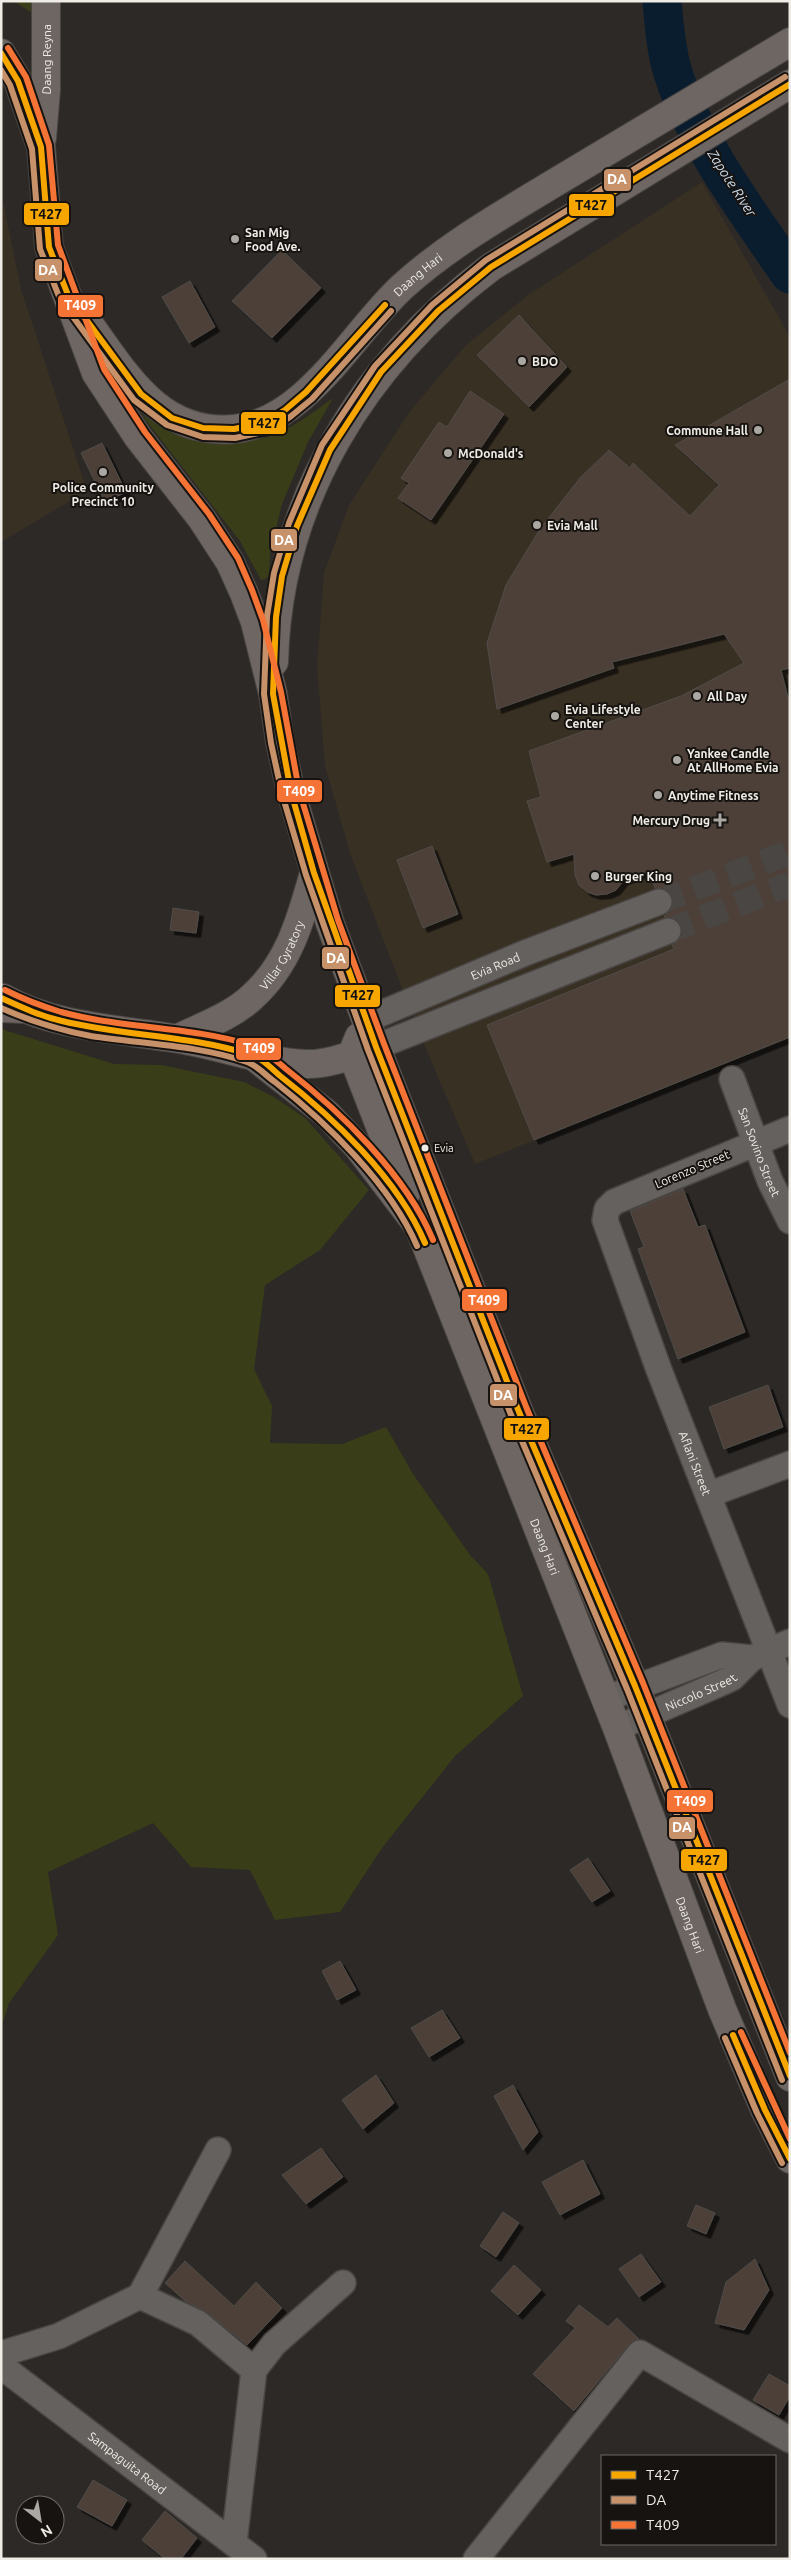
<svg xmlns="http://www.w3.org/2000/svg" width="791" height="2560" font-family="Ubuntu,sans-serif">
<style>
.built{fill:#393024}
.green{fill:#3a3e18}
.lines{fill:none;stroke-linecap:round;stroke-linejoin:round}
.river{stroke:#0a1d2f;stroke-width:39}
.building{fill:#4d4137;stroke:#504c4a;filter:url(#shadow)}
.minor-tunnel{stroke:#494643;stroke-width:25;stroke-dasharray:25 12;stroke-linecap:butt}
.minor-casing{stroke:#494542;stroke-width:28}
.major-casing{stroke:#494542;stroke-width:30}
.highway-casing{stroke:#494542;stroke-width:30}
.minor{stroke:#64615e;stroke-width:25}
.major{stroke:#6d6663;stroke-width:28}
.highway{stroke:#6e6462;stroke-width:28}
.bus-1-casing{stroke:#161310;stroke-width:10}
.bus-2-casing{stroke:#161310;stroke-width:10}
.bus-3-casing{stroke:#161310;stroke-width:10}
.bus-1{stroke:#f7a600;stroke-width:6}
.bus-2{stroke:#c7916a;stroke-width:6}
.bus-3{stroke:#f57335;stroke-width:6}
.poi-dot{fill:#aba7a2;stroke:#161310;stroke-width:2}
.bus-dot{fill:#efebe5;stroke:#161310;stroke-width:2}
.labels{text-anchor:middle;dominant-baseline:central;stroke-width:4;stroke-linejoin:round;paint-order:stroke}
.bus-label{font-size:11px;fill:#efebe5;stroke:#161310;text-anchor:start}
.street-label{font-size:12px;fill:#efebe5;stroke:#161310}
.poi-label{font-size:12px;font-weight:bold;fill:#efebe5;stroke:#161310;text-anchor:start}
.water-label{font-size:14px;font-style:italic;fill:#cbdbed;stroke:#161310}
.line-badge{stroke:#161310;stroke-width:2}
.badge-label{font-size:14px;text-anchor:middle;font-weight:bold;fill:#fff}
.pale-badge-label{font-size:14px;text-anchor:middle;font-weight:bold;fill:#111}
</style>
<defs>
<filter id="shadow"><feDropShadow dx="4.5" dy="4.5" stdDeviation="0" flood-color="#0009"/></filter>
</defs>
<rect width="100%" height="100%" fill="#2c2926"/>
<g class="built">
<path d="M702 182 790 337V1038L475 1164 421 1037 351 856 325 766 317 666 324 573 349 505 410 411 466 345 528 295Z"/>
<path d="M1 191 21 289 87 491 1 542Z"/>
</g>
<g class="green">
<path d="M14 1H37L38 17Z"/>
<path d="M333 398 308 442 282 504 270 554 269 575 266 579 261 580 240 541 141 414C152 420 163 429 174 434 202 445 242 445 270 436 293 428 314 412 333 398Z"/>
<path d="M1 1029 114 1064 161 1065 244 1082 274 1097 305 1118 369 1190 320 1250 265 1285 254 1369 272 1406 270 1443 342 1444 386 1427 413 1474 470 1555 488 1574 523 1696 455 1756 382 1848 340 1912 275 1920 250 1870 191 1867 153 1823 48 1872 58 1935 9 2003 1 2028Z"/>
</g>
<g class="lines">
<path class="river" d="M662 1C664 24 666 51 673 73 695 142 749 214 790 274"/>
</g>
<g class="building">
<path d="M282 250 321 288 272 338 232 301Z"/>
<path d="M190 281 215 327 189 343 162 297Z"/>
<path d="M519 315 567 367 529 407 477 355Z"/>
<path d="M790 379V668L781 670 790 706V1037L534 1140 487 1025 674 949 672 945 679 940 682 933 677 920 664 917 673 905V897L668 891 655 888 650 871 624 880 616 890 607 894 596 895 587 892 579 885 575 875 574 854 547 862 527 801 541 797 529 751 681 696 744 663 724 634 612 662 614 668 497 709 487 643 506 585 540 529 580 478 609 450 630 468 633 463 690 516 719 485 675 445Z"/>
<path d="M470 391 504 414 431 520 398 498 409 483 401 478 439 422 447 427Z"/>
<path d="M102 443 126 492 105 502 81 453Z"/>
<path d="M432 846 458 914 423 928 397 860Z"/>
<path d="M173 908 199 912 196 933 170 930Z"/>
<path d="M683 1189 698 1227 705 1225 745 1332 678 1359 638 1249 644 1247 630 1211Z"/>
<path d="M768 1385 783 1427 724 1449 709 1407Z"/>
<path d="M588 1858 610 1891 592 1902 570 1870Z"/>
<path d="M340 1961 356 1990 337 2000 322 1971Z"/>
<path d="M442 2010 460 2038 429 2057 411 2028Z"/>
<path d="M376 2075 394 2103 363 2129 342 2100Z"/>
<path d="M513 2085 538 2132 523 2150 494 2096Z"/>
<path d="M321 2148 343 2177 306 2204 282 2175Z"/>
<path d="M583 2160 600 2194 560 2215 542 2182Z"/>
<path d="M696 2205 715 2213 706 2234 687 2226Z"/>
<path d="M503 2212 519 2223 496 2257 480 2246Z"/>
<path d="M641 2254 661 2282 639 2297 619 2269Z"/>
<path d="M755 2259 769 2290 744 2330 715 2323 726 2282Z"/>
<path d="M185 2261 234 2306 256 2282 282 2308 247 2345 207 2312 185 2301 165 2283Z"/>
<path d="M514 2265 541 2290 518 2315 491 2291Z"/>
<path d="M579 2305 608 2327 617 2318 639 2339 629 2344 574 2411 533 2374 575 2328 566 2321Z"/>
<path d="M769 2374 790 2386V2396L779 2415 753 2400Z"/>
<path d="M93 2480 127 2500 112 2526 77 2507Z"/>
<path d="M165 2511 197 2538 181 2559H165L142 2540Z"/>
</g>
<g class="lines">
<g class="minor-tunnel">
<path d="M659 902 790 852"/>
<path d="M668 931 790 884"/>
</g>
<g class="minor-casing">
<g id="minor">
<path id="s1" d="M366 1020 525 953 659 902"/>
<path d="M376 1047 668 931"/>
<path id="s2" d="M732 1079 770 1181 790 1221"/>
<path id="s3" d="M790 1129 614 1202 607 1209 605 1220 659 1370 790 1705"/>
<path d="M708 1495 790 1464"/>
<path d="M605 1699 722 1655 752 1658"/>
<path id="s4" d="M617 1728 719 1684 732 1678 752 1658 790 1642"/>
<path d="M140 2296 198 2323 254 2370"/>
<path d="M1 2354 59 2336 140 2296 218 2150"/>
<path id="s5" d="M1 2366 254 2559"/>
<path d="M234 2543 254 2370 274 2344 343 2283"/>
<path d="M476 2559 640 2353 790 2440"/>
</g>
</g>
<g class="major-casing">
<g id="major">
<path d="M1 53 18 81 41 147 49 247 96 373 138 437 202 519 230 562 244 593 255 622 273 694 280 742 291 792 330 923 376 1047 519 1412 635 1686 790 2077"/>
<path id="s6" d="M42 138 46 90V1"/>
<path id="s7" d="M87 321C125 373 159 436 234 429 307 422 353 332 402 287 447 246 500 216 551 185 630 137 710 90 790 42"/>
<path d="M274 662C278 500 364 363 491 267L790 84"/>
<path d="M3 998C56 1028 120 1029 179 1039 221 1046 263 1062 306 1064 329 1065 354 1054 376 1047"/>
<path d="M359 1037 352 1054 406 1193"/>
<path id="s8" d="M179 1038C203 1026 232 1016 252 997 289 964 301 919 314 873"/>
<path id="s9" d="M252 1055 327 1114 358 1147 419 1227 617 1728 722 2009 765 2110 790 2159"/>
</g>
</g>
<g class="highway-casing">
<path id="highway" d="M1 1008 23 1009"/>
</g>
<use href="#minor" class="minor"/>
<use href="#major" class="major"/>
<use href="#highway" class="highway"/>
<g class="bus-1-casing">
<g id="bus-1">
<path d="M1 53 18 81 41 147 49 247 68 295 141 394 172 418 203 428 234 429 264 423 285 410 306 392 385 305"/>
<path d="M790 84 491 267 438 311 381 372 330 450 297 526 282 576 276 617 273 694 291 792 314 873 376 1047 519 1412 635 1686 790 2076"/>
<path d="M1 998C21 1007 40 1016 62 1021 123 1036 188 1035 248 1054 261 1057 270 1067 279 1075 333 1117 398 1179 425 1243"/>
<path d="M733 2035 765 2110 790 2159"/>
</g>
</g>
<g class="bus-2-casing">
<g id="bus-2">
<path d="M1 70 10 85 32 149 40 249 60 299 134 400 167 425 203 437 235 438 268 431 290 417 312 399 391 311"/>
<path d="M1 1008C30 1021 59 1030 91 1036 143 1044 197 1045 247 1062 258 1066 266 1076 275 1082 327 1123 391 1185 417 1246"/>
<path d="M725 2038 757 2113 782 2163"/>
<path d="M782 2080 627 1689 511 1415 368 1050 306 875 282 794 271 743 264 694 267 616 274 573 289 523 322 445 375 366 432 305 486 260 785 77"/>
</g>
</g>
<g class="bus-3-casing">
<g id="bus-3">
<path d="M8 48 26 77 49 145 58 245 104 369 145 432 209 514 238 558 252 590 263 620 281 692 299 790 338 920 384 1044 527 1409 643 1683 790 2053"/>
<path d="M5 990C23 999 41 1006 61 1012 123 1029 189 1026 251 1045 265 1050 275 1060 286 1069 340 1111 406 1175 433 1240"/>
<path d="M741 2032 790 2139"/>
</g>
</g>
<use href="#bus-1" class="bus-1"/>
<use href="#bus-2" class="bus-2"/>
<use href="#bus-3" class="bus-3"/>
</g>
<g class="poi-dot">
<circle cx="235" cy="239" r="5"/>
<circle cx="522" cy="361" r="5"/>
<circle cx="758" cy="430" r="5"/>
<circle cx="448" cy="453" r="5"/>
<circle cx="103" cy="472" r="5"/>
<circle cx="537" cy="525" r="5"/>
<circle cx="697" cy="696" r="5"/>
<circle cx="555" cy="716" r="5"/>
<circle cx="677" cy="760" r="5"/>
<circle cx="658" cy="795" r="5"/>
<path d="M717.5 812.5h5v5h5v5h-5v5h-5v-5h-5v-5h5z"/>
<circle cx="595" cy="876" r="5"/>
</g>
<circle class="bus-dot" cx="425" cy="1148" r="4.5"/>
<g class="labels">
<g class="bus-label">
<text x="434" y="1148">Evia</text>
</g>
<g class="street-label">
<text stroke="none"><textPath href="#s6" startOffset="79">Daang Reyna</textPath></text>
<text stroke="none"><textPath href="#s7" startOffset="438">Daang Hari</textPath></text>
<text stroke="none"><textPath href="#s8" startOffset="136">Villar Gyratory</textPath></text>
<text stroke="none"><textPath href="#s1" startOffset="140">Evia Road</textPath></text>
<text stroke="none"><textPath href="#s2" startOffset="78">San Sovino Street</textPath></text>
<text transform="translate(692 1169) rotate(-23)">Lorenzo Street</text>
<text stroke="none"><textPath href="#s3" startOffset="471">Aflani Street</textPath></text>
<text stroke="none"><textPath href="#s9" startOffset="585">Daang Hari</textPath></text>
<text stroke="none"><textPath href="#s4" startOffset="91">Niccolo Street</textPath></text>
<text stroke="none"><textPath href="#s9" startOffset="990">Daang Hari</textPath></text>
<text stroke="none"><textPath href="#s5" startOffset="159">Sampaguita Road</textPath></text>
</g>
<g class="poi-label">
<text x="245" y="232">San Mig<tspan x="245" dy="14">Food Ave.</tspan></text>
<text x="532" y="361">BDO</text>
<text x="748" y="430" text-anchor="end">Commune Hall</text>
<text x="458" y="453">McDonald's</text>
<text x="103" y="487" text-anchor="middle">Police Community<tspan x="103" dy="14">Precinct 10</tspan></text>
<text x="547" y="525">Evia Mall</text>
<text x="707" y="696">All Day</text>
<text x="565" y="709">Evia Lifestyle<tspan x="565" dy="14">Center</tspan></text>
<text x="687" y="753">Yankee Candle<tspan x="687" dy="14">At AllHome Evia</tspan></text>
<text x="668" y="795">Anytime Fitness</text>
<text x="710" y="820" text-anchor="end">Mercury Drug</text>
<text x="605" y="876">Burger King</text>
</g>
<g class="water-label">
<text transform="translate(732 183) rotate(57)">Zapote River</text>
</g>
</g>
<g class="line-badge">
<rect x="603" y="168" width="29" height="24" rx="5" fill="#c7916a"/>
<rect x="568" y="193" width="47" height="24" rx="5" fill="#f7a600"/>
<rect x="23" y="202" width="47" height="24" rx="5" fill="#f7a600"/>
<rect x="34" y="258" width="29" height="24" rx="5" fill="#c7916a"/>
<rect x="57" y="294" width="47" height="24" rx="5" fill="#f57335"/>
<rect x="240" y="411" width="47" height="24" rx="5" fill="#f7a600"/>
<rect x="270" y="528" width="28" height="24" rx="5" fill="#c7916a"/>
<rect x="276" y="779" width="47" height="24" rx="5" fill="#f57335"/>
<rect x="321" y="946" width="29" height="24" rx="5" fill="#c7916a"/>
<rect x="334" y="984" width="47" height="24" rx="5" fill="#f7a600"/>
<rect x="235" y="1037" width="47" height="24" rx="5" fill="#f57335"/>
<rect x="461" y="1288" width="47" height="24" rx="5" fill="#f57335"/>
<rect x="489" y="1383" width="29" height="24" rx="5" fill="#c7916a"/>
<rect x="503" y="1417" width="47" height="24" rx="5" fill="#f7a600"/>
<rect x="666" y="1789" width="48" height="24" rx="5" fill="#f57335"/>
<rect x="668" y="1816" width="28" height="24" rx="5" fill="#c7916a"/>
<rect x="680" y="1848" width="48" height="24" rx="5" fill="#f7a600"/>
</g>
<g class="badge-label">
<text x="617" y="184">DA</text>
<text x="48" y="275">DA</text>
<text x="80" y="310">T409</text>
<text x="284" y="545">DA</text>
<text x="299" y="796">T409</text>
<text x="336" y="963">DA</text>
<text x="259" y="1053">T409</text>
<text x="484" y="1305">T409</text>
<text x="503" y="1400">DA</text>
<text x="690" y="1806">T409</text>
<text x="682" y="1832">DA</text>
</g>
<g class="pale-badge-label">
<text x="591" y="210">T427</text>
<text x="46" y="219">T427</text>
<text x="264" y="428">T427</text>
<text x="358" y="1000">T427</text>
<text x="526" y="1434">T427</text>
<text x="704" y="1865">T427</text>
</g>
<rect width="791" height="2560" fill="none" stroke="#efebe5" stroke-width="5"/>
<rect x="601" y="2455" width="175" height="90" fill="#161310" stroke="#6d6965"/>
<rect x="611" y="2471" width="25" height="8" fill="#f7a600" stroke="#6d6965"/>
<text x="646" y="2480" font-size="15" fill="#efebe5">T427</text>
<rect x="611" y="2496" width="25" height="8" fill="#c7916a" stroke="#6d6965"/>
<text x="646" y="2505" font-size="15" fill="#efebe5">DA</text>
<rect x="611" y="2521" width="25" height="8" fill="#f57335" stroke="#6d6965"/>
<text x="646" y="2530" font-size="15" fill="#efebe5">T409</text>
<g transform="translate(40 2520) rotate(149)"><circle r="24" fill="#161310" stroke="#6d6965"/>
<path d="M0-4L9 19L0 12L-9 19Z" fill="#aba7a2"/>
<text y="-8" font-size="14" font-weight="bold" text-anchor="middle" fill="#efebe5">N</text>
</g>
</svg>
